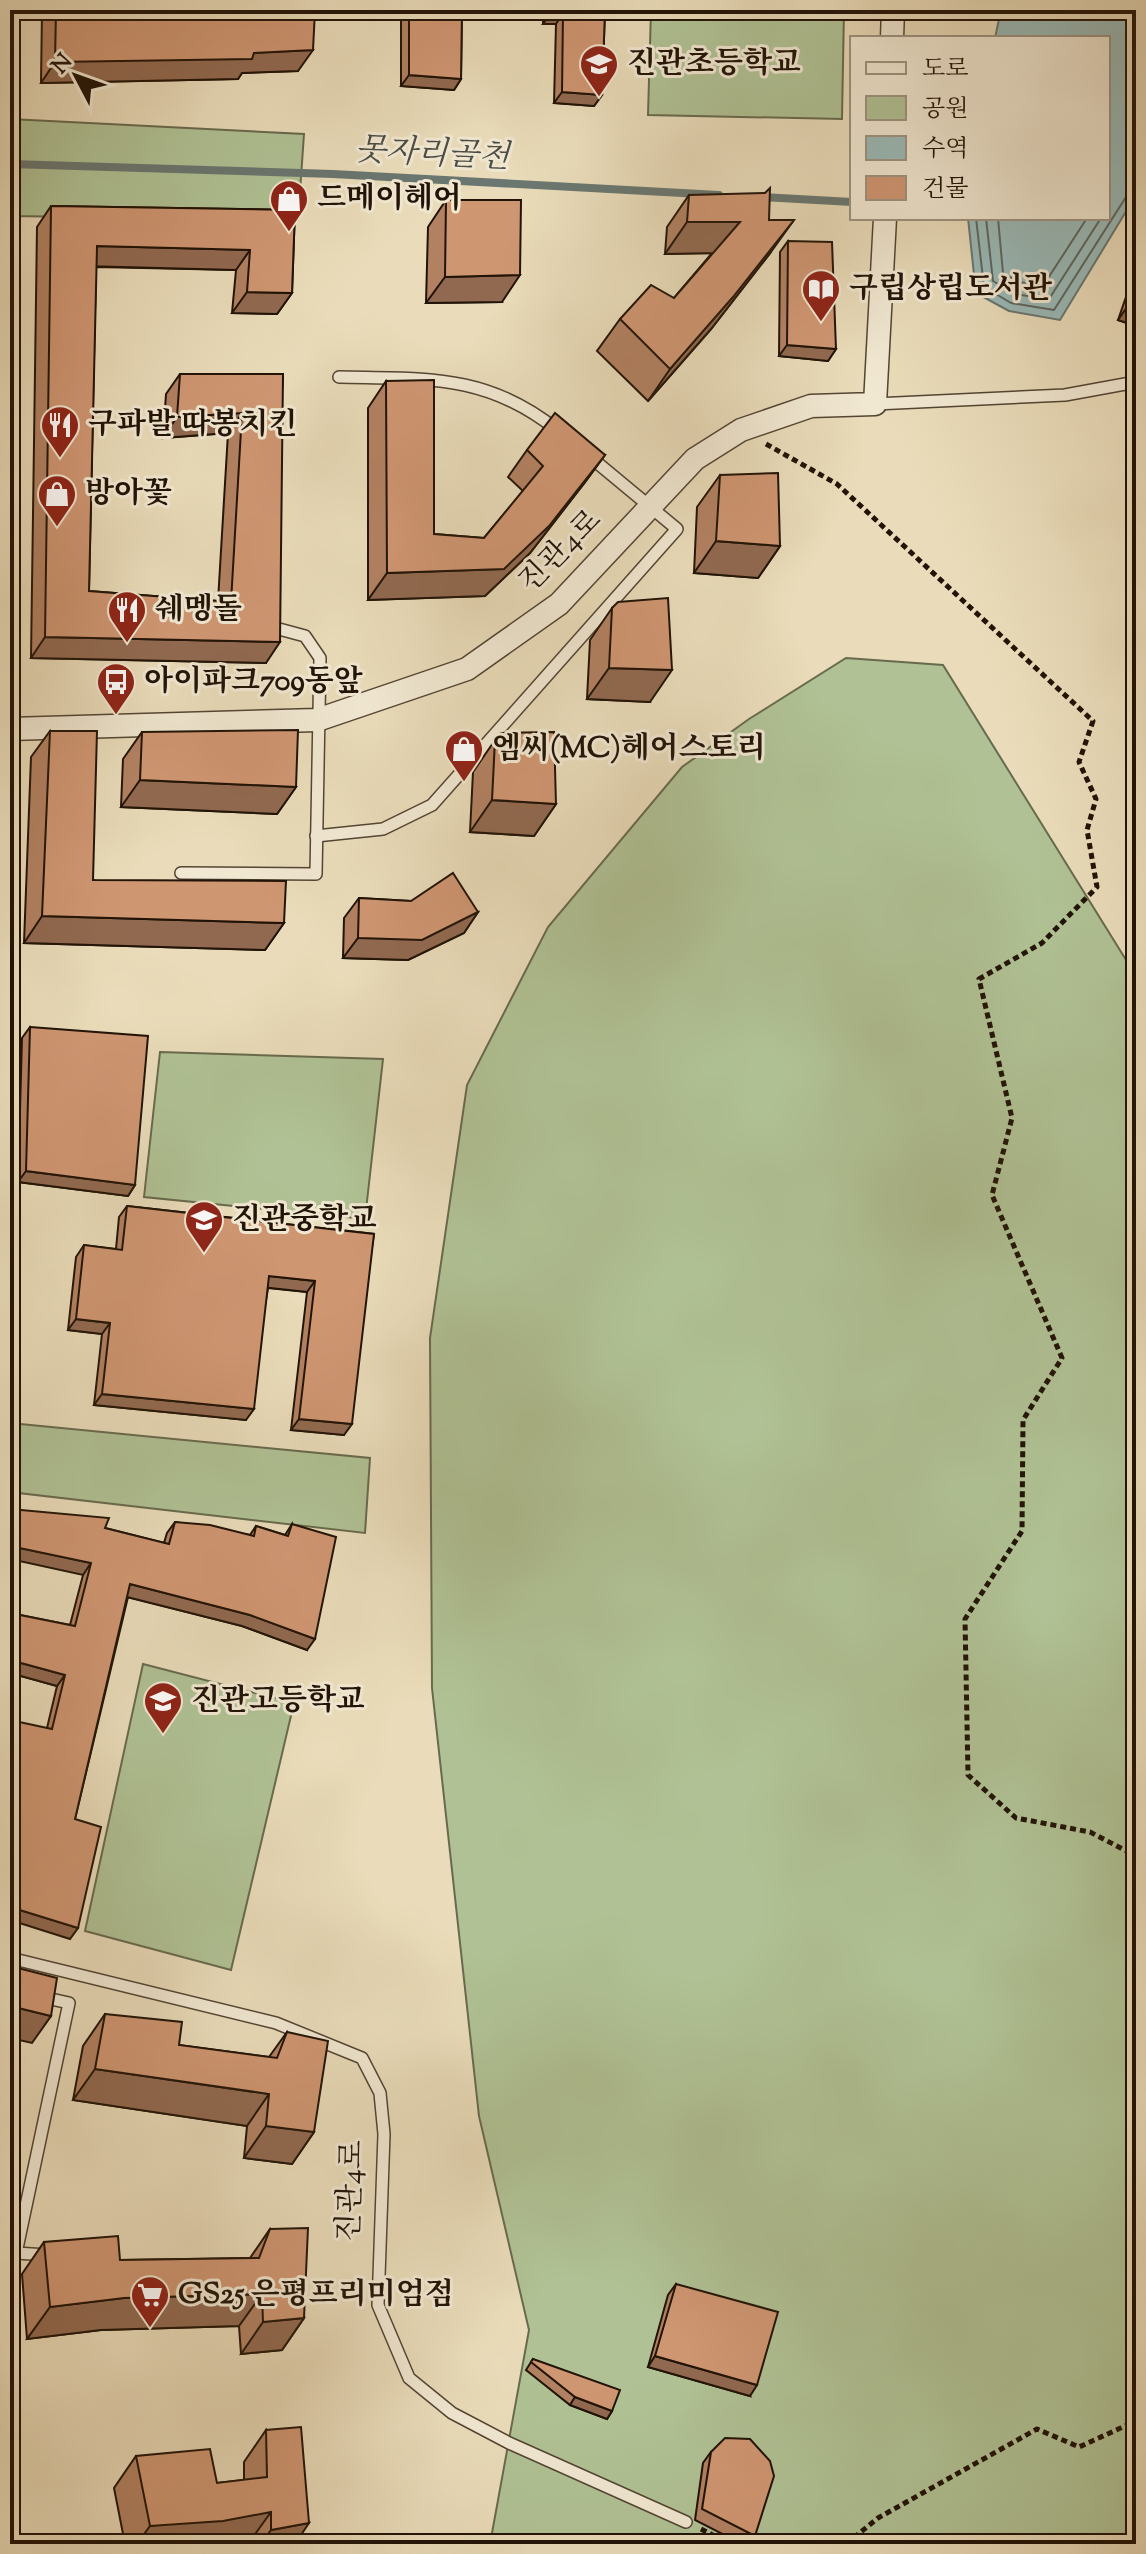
<svg xmlns="http://www.w3.org/2000/svg" width="1146" height="2554" font-family="'Sorts Mill Goudy','Noto Serif KR',serif">
<style>
.green{fill:#b0c295;stroke:#686a4e;stroke-width:2}
.water{fill:#9abab8;stroke:#6a7771;stroke-width:2}
.lines{fill:none;stroke-linecap:round;stroke-linejoin:round}
.shore{stroke:#5e6660;stroke-width:2}
.stream{stroke:#6a7771;stroke-width:8}
.service-casing{stroke:#534534;stroke-width:14}
.minor-casing{stroke:#534534;stroke-width:25}
.path{stroke:#211307;stroke-width:5;stroke-dasharray:6 4;stroke-linecap:butt}
.service{stroke:#f1e8d2;stroke-width:11}
.minor{stroke:#f1e8d2;stroke-width:22}
.wall{fill:#b28162;stroke:#211307;stroke-width:2}
.shaded-wall{fill:#916950;stroke:#211307;stroke-width:2}
.building{fill:#cf9672;stroke:#211307;stroke-width:2}
.labels{text-anchor:middle;dominant-baseline:central;stroke-width:6;stroke-linejoin:round;paint-order:stroke}
.poi-label{font-size:30px;font-weight:bold;fill:#211307;stroke:#f1e8d2;text-anchor:start}
.street-label{font-size:30px;fill:#211307;stroke:#f1e8d2}
.water-label{font-size:32px;font-style:italic;fill:#4b4d45;stroke:#f1e8d2}
</style>
<rect width="100%" height="100%" fill="#eadcba"/>
<filter id="stains"><feTurbulence type="fractalNoise" baseFrequency=".0025" numOctaves="4"/><feColorMatrix values="0 0 0 0 .2 0 0 0 0 .09 0 0 0 0 .02 0 0 0 .5 -.17"/></filter>
<radialGradient id="worn" r=".72"><stop offset=".6" stop-color="#630" stop-opacity="0"/><stop offset="1" stop-color="#630" stop-opacity=".3"/></radialGradient>
<g class="green">
<path d="M651 10H844L842 119 648 115Z"/>
<path d="M10 119 304 134 298 220 10 216Z"/>
<path d="M846 658 943 665 1136 976V2544H490L529 2330 479 2116 432 1688 430 1338 467 1085 548 927 682 767 749 719Z"/>
<path d="M160 1052 383 1059 365 1219 144 1197Z"/>
<path d="M10 1423 370 1458 365 1533 10 1492Z"/>
<path d="M143 1664 294 1703 231 1970 85 1931Z"/>
</g>
<path class="water" d="M1001 10H1136V195L1060 320 1009 311 976 293 968 218H1108V38H995Z"/>
<g class="lines">
<g class="shore">
<path d="M976 218 984 287 1011 303 1054 310 1126 197 1136 193"/>
<path d="M986 218 993 281 1015 294 1049 299 1101 218"/>
<path d="M998 218 1003 273 1019 282 1043 286 1087 218"/>
</g>
<g class="stream">
<path d="M10 164 333 174 719 195"/>
<path d="M761 197 852 202"/>
</g>
<g class="service-casing">
<g id="service">
<path d="M339 377C425 379 486 373 557 430"/>
<path d="M875 404 1065 395 1136 382"/>
<path d="M316 836 383 829 432 805 677 529 589 456"/>
<path d="M181 873 316 874 320 658 305 636 279 629"/>
<path d="M10 1958 276 2023 362 2058 380 2093 384 2134 378 2305 409 2378 452 2413 509 2443 686 2522"/>
<path d="M16 2253 47 2255"/>
<path d="M10 2263 16 2253 69 2003 42 1997"/>
</g>
</g>
<g class="minor-casing">
<g id="minor">
<path d="M892 38 893 10"/>
<path d="M10 729 317 720 467 669 559 604 695 459 741 430 811 406 875 404 885 218"/>
</g>
</g>
<g class="path">
<path d="M766 444 837 484 1093 721 1079 762 1096 799 1087 830 1097 887 1042 943 979 979 1012 1118 992 1195 1062 1358 1023 1420 1022 1531 965 1619 968 1775 1016 1818 1090 1832 1136 1856"/>
<path d="M701 2529 730 2544"/>
<path d="M846 2544 878 2518 1037 2429 1079 2447 1136 2421"/>
</g>
<use href="#service" class="service"/>
<use href="#minor" class="minor"/>
</g>
<g class="wall">
<path d="M42 10H97V16L238 13 240 10H315L298 71 242 73 238 79 41 83Z"/>
<path d="M401 10H462L461 79 454 90 401 86Z"/>
<path d="M543 10H605L602 95 594 106 554 103 556 24H543Z"/>
<path d="M689 195 769 220 771 252 711 329 648 401 597 351 620 319 674 298 712 253 665 254 667 227Z"/>
<path d="M446 200 502 302 426 303 428 227Z"/>
<path d="M51 206 295 210 292 293 277 314 232 313 236 270 96 267 89 591 218 601 228 433 163 438 166 394 180 374H283L266 663 31 658 37 227Z"/>
<path d="M788 241 836 349 828 361 779 356 780 252Z"/>
<path d="M1136 268V326L1118 320Z"/>
<path d="M386 381 434 534 484 538 523 491 508 477 527 450 605 455 586 481 530 553 485 596 368 600V408Z"/>
<path d="M720 475 780 546 758 578 694 573 697 507Z"/>
<path d="M612 608 650 702 587 699 590 640Z"/>
<path d="M50 731 93 880 284 923 265 950 24 943 31 757Z"/>
<path d="M142 732 296 787 277 814 121 807 123 759Z"/>
<path d="M495 740 556 804 534 836 470 832 473 772Z"/>
<path d="M359 898 411 901 478 912 464 933 408 960 343 958 344 918Z"/>
<path d="M30 1027 135 1185 128 1196 18 1182 22 1038Z"/>
<path d="M127 1206 374 1234 344 1435 291 1430 307 1292 268 1288 246 1420 94 1405 102 1334 68 1330 76 1257 84 1245 116 1249 119 1217Z"/>
<path d="M175 1522 250 1535 256 1526 285 1535 292 1524 307 1650 242 1626 128 1597 75 1819 70 1939 47 1728 57 1686 10 1673V1613L70 1625 83 1575 105 1528 164 1543 167 1533Z"/>
<path d="M105 2014 179 2045 269 2057 287 2032 314 2132 292 2164 244 2158 247 2126 73 2100 83 2046Z"/>
<path d="M270 2229 304 2318 282 2350 241 2354 239 2326 101 2330 27 2339 22 2274 44 2242 120 2260 250 2258Z"/>
<path d="M676 2284 750 2396 648 2367 668 2295Z"/>
<path d="M533 2359 612 2411 607 2419 570 2405 526 2370Z"/>
<path d="M266 2430 295 2544H125L114 2488 136 2456 217 2483 244 2480V2462Z"/>
<path d="M711 2452 755 2536 749 2544H742L695 2520 703 2463Z"/>
</g>
<g class="shaded-wall">
<path d="M551 13H563L556 24H543Z"/>
<path d="M313 50 298 71 242 73 238 79 41 83 55 62Z"/>
<path d="M409 75 461 79 454 90 401 86Z"/>
<path d="M562 92 602 95 594 106 554 103Z"/>
<path d="M794 220 771 252 711 329 648 401 670 369Z"/>
<path d="M687 222H740L718 253 665 254Z"/>
<path d="M97 246 250 250 236 270 82 266Z"/>
<path d="M520 275 502 302 426 303 445 277Z"/>
<path d="M247 292 292 293 277 314 232 313Z"/>
<path d="M1132 300 1136 301V326L1118 320Z"/>
<path d="M787 345 836 349 828 361 779 356Z"/>
<path d="M242 413 228 433 163 438 177 417Z"/>
<path d="M605 455 586 481 530 553 485 596 368 600 387 573 504 569Z"/>
<path d="M716 541 780 546 758 578 694 573Z"/>
<path d="M45 637 280 642 266 663 31 658Z"/>
<path d="M609 668 672 670 650 702 587 699Z"/>
<path d="M140 780 296 787 277 814 121 807Z"/>
<path d="M492 800 556 804 534 836 470 832Z"/>
<path d="M478 912 464 933 408 960 343 958 358 938Z"/>
<path d="M42 916 284 923 265 950 24 943Z"/>
<path d="M26 1171 135 1185 128 1196 18 1182Z"/>
<path d="M269 1276 315 1281 307 1292 261 1287Z"/>
<path d="M76 1319 110 1323 102 1334 68 1330Z"/>
<path d="M102 1394 254 1409 246 1420 94 1405Z"/>
<path d="M299 1419 352 1424 344 1435 291 1430Z"/>
<path d="M10 1546 91 1563 83 1575 10 1559Z"/>
<path d="M130 1584 250 1615 315 1639 307 1650 242 1626 123 1596Z"/>
<path d="M10 1660 65 1675 57 1686 10 1673Z"/>
<path d="M10 1907 78 1928 70 1939 10 1920Z"/>
<path d="M10 2006 51 2016 32 2043 10 2038Z"/>
<path d="M95 2069 269 2094 247 2126 73 2100Z"/>
<path d="M266 2126 314 2132 292 2164 244 2158Z"/>
<path d="M262 2294 239 2326 101 2330 27 2339 50 2307 124 2298Z"/>
<path d="M304 2318 282 2350 241 2354 263 2322Z"/>
<path d="M655 2356 757 2385 750 2396 648 2367Z"/>
<path d="M575 2397 612 2411 607 2419 570 2405Z"/>
<path d="M271 2512 248 2544H137L150 2526Z"/>
<path d="M309 2523 295 2544H261L271 2530Z"/>
</g>
<g class="building">
<path d="M56 10H97V16L247 12 248 10H315L313 50 254 53 252 59 55 62Z"/>
<path d="M409 10H462L461 79 409 75Z"/>
<path d="M551 10H605L602 95 562 92 563 13H551Z"/>
<path d="M770 188 769 220H794L733 297 670 369 620 319 651 285 674 298 740 222H687L689 195 765 193Z"/>
<path d="M446 200H521L520 275 445 277Z"/>
<path d="M51 206 295 210 292 293 247 292 250 250 97 246 89 591 231 602 242 413 177 417 180 374H283L280 642 45 637Z"/>
<path d="M788 241 832 242 836 349 787 345Z"/>
<path d="M1136 289V301L1132 300Z"/>
<path d="M434 380V534L484 538 543 466 527 450 555 413 605 455 549 526 504 569 387 573 386 381Z"/>
<path d="M778 473 780 546 716 541 720 475Z"/>
<path d="M668 598 672 670 609 668 612 608 618 602Z"/>
<path d="M298 730 296 787 140 780 142 732Z"/>
<path d="M50 731H97L93 880 286 881 284 923 42 916Z"/>
<path d="M554 732 556 804 492 800 495 740 501 733Z"/>
<path d="M453 873 478 912 422 940 358 938 359 898 411 901Z"/>
<path d="M30 1027 148 1036 135 1185 26 1171Z"/>
<path d="M127 1206 374 1234 352 1424 299 1419 315 1281 269 1276 254 1409 102 1394 110 1323 76 1319 84 1245 122 1250Z"/>
<path d="M10 1509 109 1518 105 1528 169 1544 175 1522 210 1525 254 1536 256 1526 288 1536 292 1524 336 1537 315 1639 250 1615 130 1584 75 1819 101 1827 78 1928 10 1907V1720L52 1729 65 1675 10 1660V1613L75 1626 91 1563 10 1546Z"/>
<path d="M10 1966 57 1978 51 2016 10 2006Z"/>
<path d="M105 2014 182 2022 179 2045 277 2058 287 2032 328 2041 314 2132 266 2126 269 2094 95 2069Z"/>
<path d="M308 2228 304 2318 263 2322 262 2294 124 2298 50 2307 44 2242 118 2236 120 2260 259 2258 270 2229Z"/>
<path d="M676 2284 778 2312 757 2385 655 2356Z"/>
<path d="M533 2359 620 2390 612 2411 575 2397 531 2362Z"/>
<path d="M301 2427 309 2523 271 2530V2512L223 2521 150 2526 136 2456 210 2449 217 2483 267 2477 266 2430Z"/>
<path d="M725 2438 750 2439 770 2461 774 2476 755 2536 702 2509 711 2452Z"/>
</g>
<defs>
<g id="school-pin" transform="scale(2)"><path d="M0 17L-7.5 6A9.5 9.5 0 1 1 7.5 6Z" fill="#8f2418" stroke="#f1e8d2"/><path d="M0-5L7-2L0 1L-7-2ZM-4 1L0 2.5L4 1V4Q0 6-4 4Z" fill="#fff"/></g>
<g id="shop-pin" transform="scale(2)"><path d="M0 17L-7.5 6A9.5 9.5 0 1 1 7.5 6Z" fill="#8f2418" stroke="#f1e8d2"/><path d="M-5-2.5h2.3a2.7 3.5 0 0 1 5.4 0H5L5.5 6h-11ZM-1.5-2.5h3a1.5 2.3 0 0 0-3 0Z" fill="#fff"/></g>
<g id="library-pin" transform="scale(2)"><path d="M0 17L-7.5 6A9.5 9.5 0 1 1 7.5 6Z" fill="#8f2418" stroke="#f1e8d2"/><path d="M-6-4Q-3-5.5-.7-3.5V5Q-3 3-6 4ZM6-4Q3-5.5 .7-3.5V5Q3 3 6 4Z" fill="#fff"/></g>
<g id="restaurant-pin" transform="scale(2)"><path d="M0 17L-7.5 6A9.5 9.5 0 1 1 7.5 6Z" fill="#8f2418" stroke="#f1e8d2"/><path d="M-5-6h1v4h1v-4h1v4h1v-4h1v5L-1.5 .5V6h-2V.5L-5-1ZM5-6V6H3V1.5H1.5Q1.5-4 5-6Z" fill="#fff"/></g>
<g id="bus-pin" transform="scale(2)"><path d="M0 17L-7.5 6A9.5 9.5 0 1 1 7.5 6Z" fill="#8f2418" stroke="#f1e8d2"/><path d="M-5-6H5V4H4V6H2V4H-2V6H-4V4H-5ZM-3.5-4V0h7V-4ZM-3.5 1.2v1.5H-2V1.2ZM2 1.2v1.5H3.5V1.2Z" fill="#fff"/></g>
<g id="supermarket-pin" transform="scale(2)"><path d="M0 17L-7.5 6A9.5 9.5 0 1 1 7.5 6Z" fill="#8f2418" stroke="#f1e8d2"/><path d="M-6-5.5h2.5l.6 2H6L4.5 2H-2.5L-4.4-4H-6ZM-1.5 3.2a1.3 1.3 0 1 0 .1 0ZM3 3.2a1.3 1.3 0 1 0 .1 0Z" fill="#fff"/></g>
</defs>
<g fill-rule="evenodd">
<use href="#school-pin" x="599" y="64"/>
<use href="#shop-pin" x="289" y="199"/>
<use href="#library-pin" x="821" y="289"/>
<use href="#restaurant-pin" x="60" y="425"/>
<use href="#shop-pin" x="57" y="494"/>
<use href="#restaurant-pin" x="127" y="610"/>
<use href="#bus-pin" x="116" y="682"/>
<use href="#shop-pin" x="464" y="749"/>
<use href="#school-pin" x="204" y="1220"/>
<use href="#school-pin" x="163" y="1701"/>
<use href="#supermarket-pin" x="150" y="2295"/>
</g>
<g class="labels">
<g class="poi-label">
<text x="627" y="64">진관초등학교</text>
<text x="317" y="199">드메이헤어</text>
<text x="849" y="289">구립상립도서관</text>
<text x="88" y="425">구파발 따봉치킨</text>
<text x="85" y="494">방아꽃</text>
<text x="155" y="610">쉐멩돌</text>
<text x="144" y="682">아이파크709동앞</text>
<text x="492" y="749">엠씨(MC)헤어스토리</text>
<text x="232" y="1220">진관중학교</text>
<text x="191" y="1701">진관고등학교</text>
<text x="178" y="2295">GS25 은평프리미엄점</text>
</g>
<g class="street-label">
<text transform="translate(561 552) rotate(-45)">진관4로</text>
<text transform="translate(352 2191) rotate(-88)">진관4로</text>
</g>
<g class="water-label">
<text transform="translate(432 155) rotate(3)">못자리골천</text>
</g>
</g>
<rect width="1146" height="2554" fill="none" stroke="#eadcba" stroke-width="40"/>
<rect x="12" y="12" width="1122" height="2530" fill="none" stroke="#211307" stroke-width="4"/>
<rect x="20" y="20" width="1106" height="2514" fill="none" stroke="#211307" stroke-width="2"/>
<rect x="850" y="36" width="260" height="184" fill="#f1e8d2" stroke="#9e9381" stroke-width="2"/>
<rect x="866" y="62" width="40" height="12" fill="#f1e8d2" stroke="#9e9381" stroke-width="2"/>
<text x="922" y="76" font-size="24" fill="#211307">도로</text>
<rect x="866" y="96" width="40" height="24" fill="#b0c295" stroke="#9e9381" stroke-width="2"/>
<text x="922" y="116" font-size="24" fill="#211307">공원</text>
<rect x="866" y="136" width="40" height="24" fill="#9abab8" stroke="#9e9381" stroke-width="2"/>
<text x="922" y="156" font-size="24" fill="#211307">수역</text>
<rect x="866" y="176" width="40" height="24" fill="#cf9672" stroke="#9e9381" stroke-width="2"/>
<text x="922" y="196" font-size="24" fill="#211307">건물</text>
<g transform="translate(76 76) rotate(311)" stroke="#f1e8d2" stroke-width="6" paint-order="stroke">
<path d="M0-6L14 30L0 20L-14 30Z" fill="#211307"/>
<text y="-12" font-size="22" font-weight="bold" text-anchor="middle" fill="#211307">N</text>
</g>
<rect width="100%" height="100%" filter="url(#stains)"/>
<rect width="100%" height="100%" fill="url(#worn)"/>
</svg>
